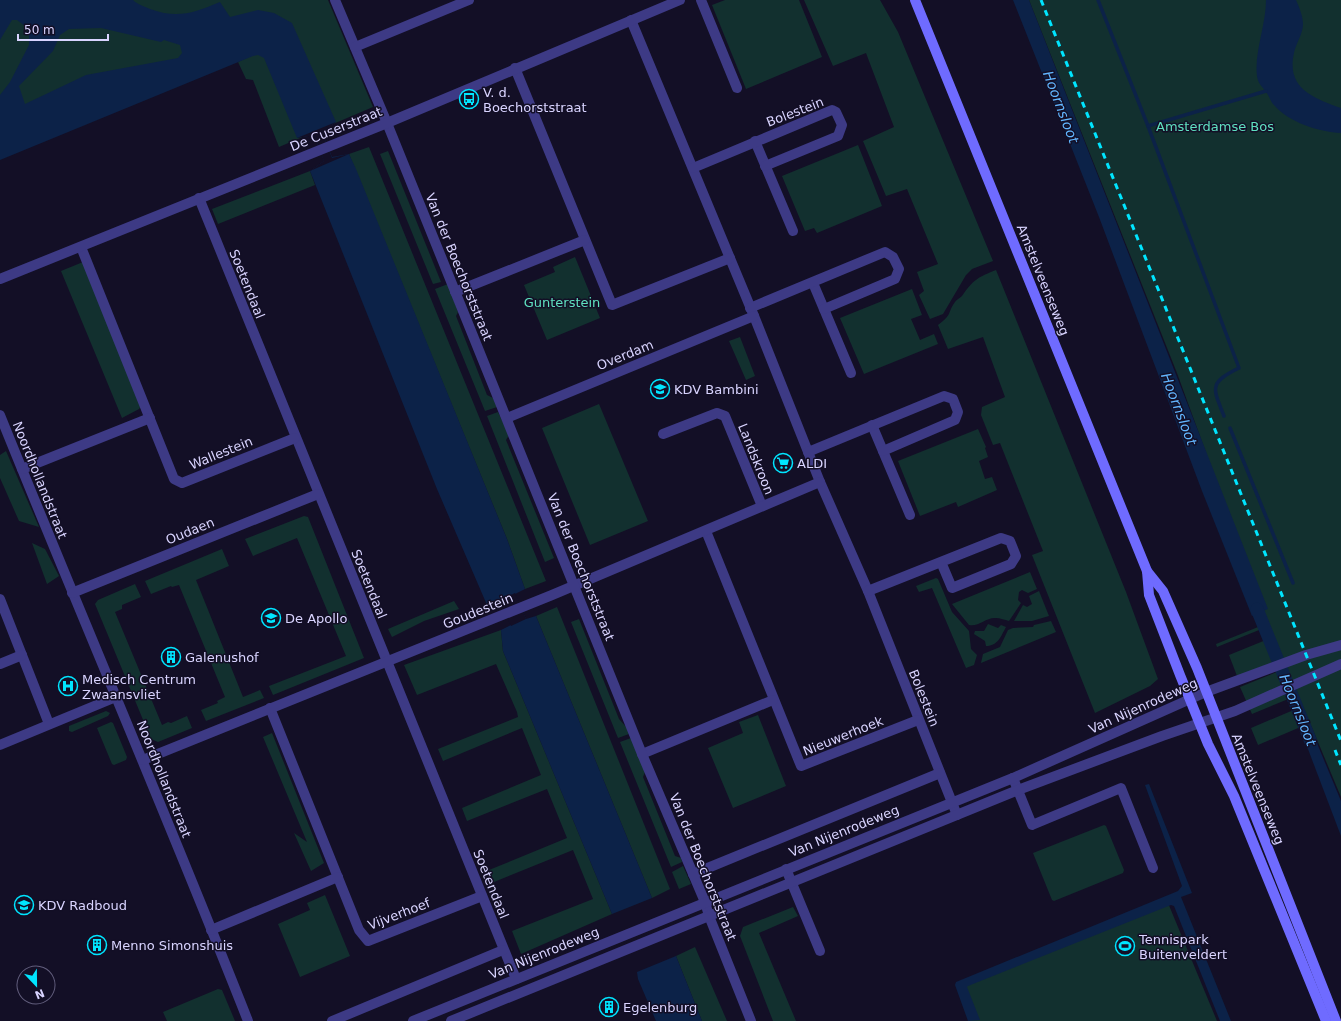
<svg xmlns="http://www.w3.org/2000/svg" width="1341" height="1021" font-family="'DejaVu Sans',sans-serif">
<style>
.green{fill:#12302f}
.water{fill:#0c2248;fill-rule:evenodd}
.pier{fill:#130f26}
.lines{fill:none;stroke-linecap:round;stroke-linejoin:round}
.stream{stroke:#0c2248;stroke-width:3.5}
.canal{stroke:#0c2248;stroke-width:13}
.minor{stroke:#3d3a85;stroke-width:10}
.tertiary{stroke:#3d3a85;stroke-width:10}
.secondary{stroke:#6f6bff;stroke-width:10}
.rail{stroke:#00e5ff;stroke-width:3;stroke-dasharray:6 5;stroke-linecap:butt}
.labels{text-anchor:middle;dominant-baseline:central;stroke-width:3;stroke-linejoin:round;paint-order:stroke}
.poi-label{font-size:13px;fill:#d9d4ff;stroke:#130f26;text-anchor:start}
.street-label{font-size:13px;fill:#d9d4ff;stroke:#130f26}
.park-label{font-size:13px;fill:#5fe0c0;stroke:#130f26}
.water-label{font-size:14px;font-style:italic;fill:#62b6ff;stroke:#130f26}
</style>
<rect width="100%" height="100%" fill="#130f26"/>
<g class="green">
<path d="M0 0H328L373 107 279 147 253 80 246 79 238 62 244 59 0 124Z"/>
<path d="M725 0H799L822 57 746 89 712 5Z"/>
<path d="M804 0H880L898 32 993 261 972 269 966 275 943 314 930 319 919 295 924 291 917 272 938 264 907 189 886 196 863 141 894 127 866 53 833 66Z"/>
<path d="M1029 0H1341V797L1310 723 1258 745 1251 728 1303 706 1298 695 1252 714 1240 687 1287 668 1283 659 1237 676 1229 655 1273 637 1269 626 1217 647 1216 644 1268 623 1177 373Z"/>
<path d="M858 145 882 206 817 233 814 228 805 231 782 176Z"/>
<path d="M369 147 546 581 525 589 507 539 349 154Z"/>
<path d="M388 151 441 282 433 284 380 154Z"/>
<path d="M310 171 315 185 218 224 212 209Z"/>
<path d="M575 257 600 318 547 340 524 285 555 272 553 267Z"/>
<path d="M83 262 143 403 139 409 122 418 61 271Z"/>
<path d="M996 270 1126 592 1158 679 1150 686 1095 713 1032 555 1043 551 1000 443 993 445 981 415 982 407 1005 397 983 337 948 349 938 325C953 314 947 313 955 302 956 300 960 298 962 296 973 280 978 277 996 270Z"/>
<path d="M448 284 458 312 456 316 487 395 493 398 497 407 485 411 435 289Z"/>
<path d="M912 289 922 315 911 319 920 340 934 334 938 344 864 374 840 318Z"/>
<path d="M740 337 755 376 746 380 729 341Z"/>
<path d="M599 404 648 521 590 545 542 428Z"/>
<path d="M498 412 509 435 506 440 554 558 545 562 487 416Z"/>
<path d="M978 429 986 447 985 448 988 457 979 461 985 479 992 477 997 490 958 507 956 502 920 516 898 461Z"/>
<path d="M6 451 39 527 19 521 0 478V455Z"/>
<path d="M304 516 308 517 364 658 273 695 269 686 346 656 297 538 253 556 245 539Z"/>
<path d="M32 543 45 549 59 576 47 584Z"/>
<path d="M222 549 229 566 196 580 243 697 260 690 264 698 206 721 201 710 218 703 217 701 225 697 179 585 172 587 171 586 151 594 145 581Z"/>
<path d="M1030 572 1037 589 1028 593 1022 590 1019 592 1018 600 1021 603 1009 621C1005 620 1000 618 996 618 986 617 979 627 969 625L952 604Z"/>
<path d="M936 578 938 579 952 612 969 631 971 649 977 655 974 665 966 668 932 588 919 592 916 586Z"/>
<path d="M135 584 141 597 122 605V609L115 612 162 725 168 722 171 723 187 716 192 728 158 742 151 739 95 604 98 600Z"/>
<path d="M1039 591 1049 616 1032 621H1014L1023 605 1027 607 1032 604 1029 596Z"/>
<path d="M454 601 459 609 424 621 392 637 388 629Z"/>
<path d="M557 607 670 889 652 898 536 616Z"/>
<path d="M579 619 619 719 627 728 629 734 618 738 571 622Z"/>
<path d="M1051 621 1056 632 981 663 983 654 1000 647 1008 630 1013 628 1033 627 1034 625Z"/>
<path d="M988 624 998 628 1001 625 1006 627C1001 636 998 646 986 646L985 641 974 634 975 631H984Z"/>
<path d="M501 630 503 651 612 914 521 954 512 931 593 899 573 850 494 882 489 870 567 838 547 789 467 821 462 808 541 775 522 728 443 761 438 749 518 717 517 712 496 664 417 695 404 665Z"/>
<path d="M106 711 110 713 108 716 72 732 69 731V726Z"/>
<path d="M758 715 786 786 733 808 708 748 743 733 739 722Z"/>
<path d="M111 722 113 723 127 757 126 760 114 765 112 764 97 728Z"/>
<path d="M272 733 324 863 311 871 294 833 307 842 263 737Z"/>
<path d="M631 738 645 772 643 777 675 856 681 858 682 862 671 867 620 742Z"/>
<path d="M1104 825 1106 826 1124 870 1123 873 1054 901 1052 900 1033 853Z"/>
<path d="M683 866 691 884 679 889 672 872Z"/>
<path d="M325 895 350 956 300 977 278 924 310 910 307 903Z"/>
<path d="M1168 903 1217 1021H970L957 989Z"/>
<path d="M793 907 798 916 759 933 796 1021H773L740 936 743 927Z"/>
<path d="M695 947 727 1021H702L676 956Z"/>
<path d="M218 989 222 990 235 1021H167L163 1012Z"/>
</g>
<g class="water">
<path d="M0 0H133C138 5 144 6 150 9 178 19 193 13 220 2L230 17 258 10 274 13 292 23 336 122 322 132 332 157 349 154 356 169 507 539 525 589 515 594 526 619 536 616 652 898 612 914 503 651 501 630 511 625 500 600 487 605 437 489 310 171 324 161 314 135 297 138 264 58 258 55 253 56 0 160V95L10 82 29 45V29L17 20H12L0 40ZM101 28 161 42 164 40 180 45 182 53 178 58 86 75 25 104 19 86 53 51 60 35 69 29Z"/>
<path d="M1013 0H1029L1268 609 1263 611 1268 622 1258 626 1254 615 1252 616 1202 491 1099 217Z"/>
<path d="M1266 0H1296C1299 7 1303 16 1303 24 1303 34 1296 43 1294 53 1286 88 1313 98 1341 108V133C1319 132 1288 122 1274 105 1270 101 1269 95 1266 92 1262 86 1258 84 1257 76 1254 53 1266 25 1266 0Z"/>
<path d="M1309 724 1341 801V836L1300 728Z"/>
<path d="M1149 784 1192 893 1181 897 1231 1021H1220L1174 906 1171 905 968 986 967 987 980 1020 968 1021 955 985 956 982 1178 891 1182 886 1145 785Z"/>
<path d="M676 956 702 1021H656L638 979 637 972Z"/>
</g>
<g class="pier">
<path d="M336 122 322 132 332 158 349 154 310 171 324 161 314 135 297 138Z"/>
<path d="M515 593 526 619 511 626 500 600Z"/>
</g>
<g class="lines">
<g class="stream">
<path d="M1098 0 1148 126 1239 368C1208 383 1213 388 1224 416"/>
<path d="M1148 126 1266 91"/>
<path d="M1230 428 1293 583"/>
</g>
<path class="canal" d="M1257 609 1311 742"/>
<g class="minor">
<path d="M335 0 387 123"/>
<path d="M701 0 737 88"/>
<path d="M631 20 754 316 820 482 868 591 957 815"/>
<path d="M355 47 469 0"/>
<path d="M515 68 612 305 730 258"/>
<path d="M755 141 793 231"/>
<path d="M693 168 832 110 836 112 842 125 838 136 765 166"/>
<path d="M199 198 516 979"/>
<path d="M81 247 174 479 182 483 295 438"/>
<path d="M813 283 851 373"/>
<path d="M455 292 585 240"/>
<path d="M750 308 885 252 893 257 899 269 895 279 824 309"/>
<path d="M0 415C82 618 168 818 248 1021"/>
<path d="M507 418 754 316"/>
<path d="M872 425 910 515"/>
<path d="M663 434 717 413 725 416 762 506"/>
<path d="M808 452 944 396 953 399 958 412 955 420 883 451"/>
<path d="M22 469 150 418"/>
<path d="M706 531 801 766 918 720"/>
<path d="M868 591 1001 538 1010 541 1016 556 1011 564 952 588 941 562"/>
<path d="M72 593 318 494"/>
<path d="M0 599 49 724"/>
<path d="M0 664 22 655"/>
<path d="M270 708 359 930 368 941 482 896"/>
<path d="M0 745 116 697"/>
<path d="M642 754 773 700"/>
<path d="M143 760 552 595 820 482"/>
<path d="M1013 778 1032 825 1121 788 1153 868"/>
<path d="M786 869 820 951"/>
<path d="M693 874 940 773"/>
<path d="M211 930 338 877"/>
<path d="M332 1021 503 950"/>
</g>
<g class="tertiary">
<path d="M387 123 642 754 705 902 709 916 751 1021"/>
<path d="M0 279 387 123 680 0"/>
<path d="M413 1021 1013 778 1206 692 1306 655 1341 645"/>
<path d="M451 1021 1018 790 1162 736 1235 711 1341 664"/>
</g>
<g class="secondary">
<path d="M915 0 1147 571 1163 591 1197 668 1336 1021"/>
<path d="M1147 571 1149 595 1180 675 1208 744 1234 796 1326 1021"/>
</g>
<g class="rail">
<path d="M1041 0 1341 741"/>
<path d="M1335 750 1341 765"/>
</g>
</g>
<defs>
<g id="bus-ring" transform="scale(1)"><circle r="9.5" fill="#130f26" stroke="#00e5ff" stroke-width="1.5"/><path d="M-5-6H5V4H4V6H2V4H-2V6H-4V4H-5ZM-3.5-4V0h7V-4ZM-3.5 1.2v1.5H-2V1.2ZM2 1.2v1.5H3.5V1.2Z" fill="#00e5ff"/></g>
<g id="school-ring" transform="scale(1)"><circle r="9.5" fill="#130f26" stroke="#00e5ff" stroke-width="1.5"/><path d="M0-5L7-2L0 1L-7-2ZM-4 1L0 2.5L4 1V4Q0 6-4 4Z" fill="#00e5ff"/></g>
<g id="supermarket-ring" transform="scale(1)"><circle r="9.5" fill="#130f26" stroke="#00e5ff" stroke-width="1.5"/><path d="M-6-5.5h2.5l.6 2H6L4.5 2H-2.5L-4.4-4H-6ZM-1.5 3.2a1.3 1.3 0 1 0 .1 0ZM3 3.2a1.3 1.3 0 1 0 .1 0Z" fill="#00e5ff"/></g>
<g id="building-ring" transform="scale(1)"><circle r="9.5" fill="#130f26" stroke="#00e5ff" stroke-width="1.5"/><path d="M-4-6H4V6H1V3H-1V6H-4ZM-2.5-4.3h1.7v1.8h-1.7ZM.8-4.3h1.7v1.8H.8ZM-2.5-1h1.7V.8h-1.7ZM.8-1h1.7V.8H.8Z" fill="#00e5ff"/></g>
<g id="hospital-ring" transform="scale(1)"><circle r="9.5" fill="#130f26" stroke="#00e5ff" stroke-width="1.5"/><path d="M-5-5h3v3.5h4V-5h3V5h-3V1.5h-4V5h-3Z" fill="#00e5ff"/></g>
<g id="stadium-ring" transform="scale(1)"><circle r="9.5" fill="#130f26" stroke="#00e5ff" stroke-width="1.5"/><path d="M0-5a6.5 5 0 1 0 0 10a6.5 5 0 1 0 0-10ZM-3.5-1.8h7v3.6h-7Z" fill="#00e5ff"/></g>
</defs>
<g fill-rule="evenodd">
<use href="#bus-ring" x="469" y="99"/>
<use href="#school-ring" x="660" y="389"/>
<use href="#supermarket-ring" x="783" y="463"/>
<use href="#school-ring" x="271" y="618"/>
<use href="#building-ring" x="171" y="657"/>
<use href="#hospital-ring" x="68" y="686"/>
<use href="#school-ring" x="24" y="905"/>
<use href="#building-ring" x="97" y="945"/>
<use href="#stadium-ring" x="1125" y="946"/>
<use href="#building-ring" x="609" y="1007"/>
</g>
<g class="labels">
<g class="poi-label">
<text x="483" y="92">V. d.<tspan x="483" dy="15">Boechorststraat</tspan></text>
<text x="674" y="389">KDV Bambini</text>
<text x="797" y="463">ALDI</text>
<text x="285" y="618">De Apollo</text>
<text x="185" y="657">Galenushof</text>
<text x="82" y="679">Medisch Centrum<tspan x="82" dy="15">Zwaansvliet</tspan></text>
<text x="38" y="905">KDV Radboud</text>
<text x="1139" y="939">Tennispark<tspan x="1139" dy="15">Buitenveldert</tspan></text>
<text x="111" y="945">Menno Simonshuis</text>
<text x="623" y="1007">Egelenburg</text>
</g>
<g class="street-label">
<text transform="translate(795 112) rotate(-21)">Bolestein</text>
<text transform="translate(336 129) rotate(-22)">De Cuserstraat</text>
<text transform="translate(459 267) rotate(68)">Van der Boechorststraat</text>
<text transform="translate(1043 280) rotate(68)">Amstelveenseweg</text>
<text transform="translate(247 284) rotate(68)">Soetendaal</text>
<text transform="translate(625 355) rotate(-22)">Overdam</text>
<text transform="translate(221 453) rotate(-22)">Wallestein</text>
<text transform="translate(756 459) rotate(68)">Landskroon</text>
<text transform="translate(40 480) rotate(68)">Noordhollandstraat</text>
<text transform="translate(190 531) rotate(-22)">Oudaen</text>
<text transform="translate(581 567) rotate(68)">Van der Boechorststraat</text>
<text transform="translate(369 584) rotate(68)">Soetendaal</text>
<text transform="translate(478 611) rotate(-22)">Goudestein</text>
<text transform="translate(924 698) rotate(68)">Bolestein</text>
<text transform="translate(1143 706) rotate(-24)">Van Nijenrodeweg</text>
<text transform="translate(843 736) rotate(-22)">Nieuwerhoek</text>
<text transform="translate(164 779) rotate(68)">Noordhollandstraat</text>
<text transform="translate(1258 789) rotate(68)">Amstelveenseweg</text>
<text transform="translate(844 831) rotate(-22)">Van Nijenrodeweg</text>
<text transform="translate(703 867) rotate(68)">Van der Boechorststraat</text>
<text transform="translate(491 884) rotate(68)">Soetendaal</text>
<text transform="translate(399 914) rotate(-21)">Vijverhoef</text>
<text transform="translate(544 953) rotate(-22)">Van Nijenrodeweg</text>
</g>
<g class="park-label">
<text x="1215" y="126">Amsterdamse Bos</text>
<text x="562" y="302">Gunterstein</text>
</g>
<g class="water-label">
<text transform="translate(1061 107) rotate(69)">Hoornsloot</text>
<text transform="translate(1179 409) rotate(69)">Hoornsloot</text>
<text transform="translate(1298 710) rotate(68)">Hoornsloot</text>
</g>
</g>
<g transform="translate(36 985) rotate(158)"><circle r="19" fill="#130f26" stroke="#625e7d"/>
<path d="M0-3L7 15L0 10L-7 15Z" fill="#00e5ff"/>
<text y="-6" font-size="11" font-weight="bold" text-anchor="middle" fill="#d9d4ff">N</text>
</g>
<path d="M18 34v6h90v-6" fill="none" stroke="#d9d4ff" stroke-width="2"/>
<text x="24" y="34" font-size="12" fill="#d9d4ff" stroke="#130f26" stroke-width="3" paint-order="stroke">50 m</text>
</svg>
